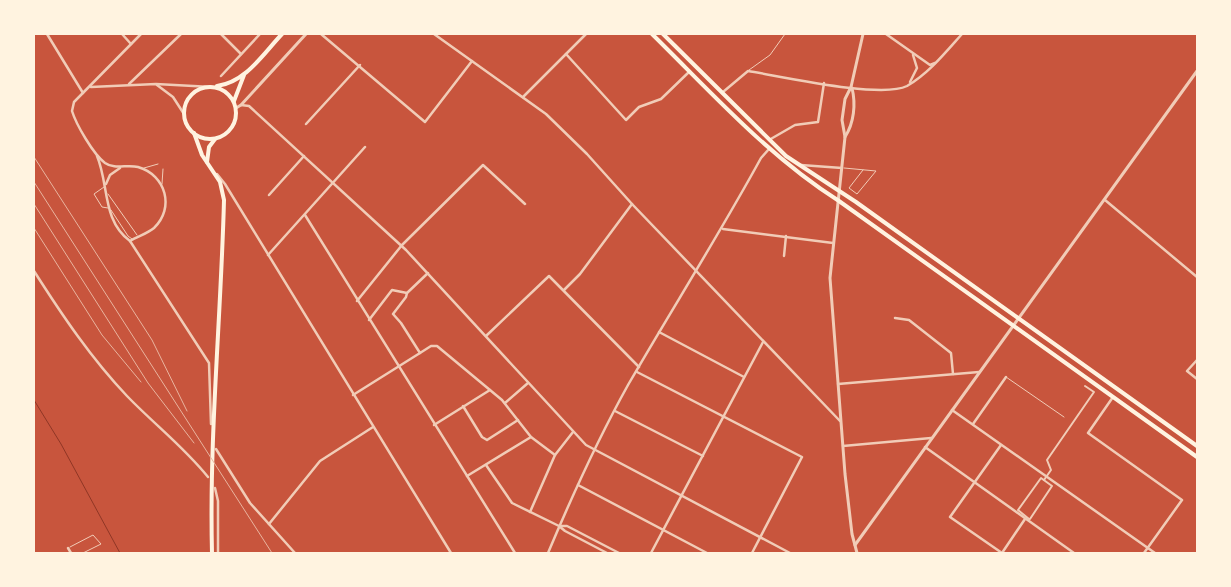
<svg xmlns="http://www.w3.org/2000/svg" width="1231" height="587" font-family="'Noto Serif',serif">
<style>
.lines{fill:none;stroke-linecap:round;stroke-linejoin:round}
.stream{stroke:#8f3625;stroke-width:1}
.service{stroke:#f1ccb7;stroke-width:1}
.pedestrian{stroke:#f1ccb7;stroke-width:2}
.minor{stroke:#f1ccb7;stroke-width:2.5}
.tertiary{stroke:#f1ccb7;stroke-width:3}
.secondary{stroke:#fff3e0;stroke-width:4}
.rail{stroke:#e9b49f;stroke-width:1}
</style>
<rect width="100%" height="100%" fill="#c8553d"/>
<g class="lines">
<path class="stream" d="M34 400 61 444 120 553"/>
<g class="service">
<path d="M749 70 770 55 785 34"/>
<path d="M144 168 158 164"/>
<path d="M844 168 876 171 857 194 849 188 863 170"/>
<path d="M162 184 163 169"/>
<path d="M104 187 94 194 102 207 108 208"/>
<path d="M108 194 137 235"/>
<path d="M111 210 128 236 132 239"/>
<path d="M1006 377 1064 417"/>
<path d="M70 547 93 535 101 544 83 553"/>
</g>
<g class="pedestrian">
<path d="M1044 480 1051 470 1047 460 1094 392 1085 386"/>
<path d="M1029 519 1018 510 1041 478 1052 486 1030 519"/>
</g>
<g class="minor">
<path d="M47 34 83 93"/>
<path d="M122 34 131 44"/>
<path d="M221 34 241 54"/>
<path d="M321 34 425 122 472 61"/>
<path d="M434 34 546 114 587 154 632 204 840 421"/>
<path d="M886 34 930 65 935 63"/>
<path d="M566 54 626 120 639 107 661 99 690 71"/>
<path d="M221 76 260 34"/>
<path d="M910 82 917 68 913 55"/>
<path d="M129 84 181 34"/>
<path d="M157 85 173 97 184 114"/>
<path d="M91 87 156 84 212 87"/>
<path d="M723 92 748 71C780 76 881 99 907 86 929 73 945 53 962 34"/>
<path d="M523 97 586 34"/>
<path d="M241 105 249 106 406 250 586 445 790 553"/>
<path d="M306 124 360 65"/>
<path d="M769 140 795 125 818 122 824 83"/>
<path d="M97 156C109 184 102 221 130 241L209 363 211 424"/>
<path d="M801 165 842 168"/>
<path d="M217 174 225 184 451 553"/>
<path d="M106 184 110 175 120 168"/>
<path d="M269 195 304 156"/>
<path d="M1105 200 1197 277"/>
<path d="M305 215 515 553"/>
<path d="M723 229 833 243"/>
<path d="M130 241C138 236 147 234 154 228 175 208 166 175 138 167 127 164 115 170 105 163 93 154 76 124 72 111L74 102 141 34"/>
<path d="M268 255 365 147"/>
<path d="M784 256 786 236"/>
<path d="M34 271C62 315 91 358 127 396 154 424 184 447 208 477"/>
<path d="M428 273 407 293 406 297 393 314 401 323 420 353 431 346H437L502 400 531 437 555 455"/>
<path d="M564 290 580 274 632 204"/>
<path d="M357 301 402 245 483 165 525 204"/>
<path d="M895 318 909 320 951 353 953 374"/>
<path d="M369 320 392 290 407 293"/>
<path d="M659 332 744 377"/>
<path d="M486 336 549 276 639 367"/>
<path d="M1197 360 1187 371 1197 379"/>
<path d="M637 372 802 457 752 553"/>
<path d="M838 384 979 372"/>
<path d="M353 395 420 353"/>
<path d="M1113 397 1088 433 1182 500 1144 553"/>
<path d="M505 403 528 383"/>
<path d="M463 406 482 437 487 440 518 420"/>
<path d="M952 410 1155 553"/>
<path d="M615 411 703 456"/>
<path d="M973 424 1006 377"/>
<path d="M434 425 490 390"/>
<path d="M1001 445 950 517 1002 553"/>
<path d="M843 446 931 438"/>
<path d="M925 447 1074 553"/>
<path d="M216 449 250 503 295 553"/>
<path d="M486 465 512 503 559 526 565 531 607 553"/>
<path d="M467 476 531 437"/>
<path d="M578 485 707 553"/>
<path d="M215 488 218 501V553"/>
<path d="M530 512 555 455 573 432"/>
<path d="M269 524 320 461 373 427"/>
<path d="M559 526H567L619 553"/>
<path d="M68 548 71 553"/>
<path d="M548 553C572 496 598 439 628 385 672 309 719 235 761 158L769 149"/>
<path d="M651 553 763 342"/>
<path d="M1002 553 1025 519"/>
</g>
<g class="tertiary">
<path d="M236 108 241 105 306 34"/>
<path d="M845 137C854 123 856 104 852 88"/>
<path d="M855 545 1197 71"/>
<path d="M857 553 852 534 845 474 830 278 845 137 842 120 845 99 851 87 863 34"/>
</g>
<g class="secondary">
<path d="M652 34C712 93 768 156 839 201L1197 457"/>
<path d="M663 34 786 156 856 202 1197 446"/>
<path d="M217 86C246 82 263 54 282 34"/>
<circle cx="210" cy="113" r="26"/>
<path d="M234 101 244 75"/>
<path d="M194 133 202 155 220 182 224 200C221 318 209 436 212 553"/>
<path d="M207 162 209 147 215 139"/>
</g>
<g class="rail">
<path d="M34 157 152 340 187 411"/>
<path d="M34 182 272 553"/>
<path d="M34 204 148 383 194 443"/>
<path d="M34 228 102 335 141 382"/>
</g>
</g>
<rect width="1231" height="587" fill="none" stroke="#fff3e0" stroke-width="70"/>
</svg>
